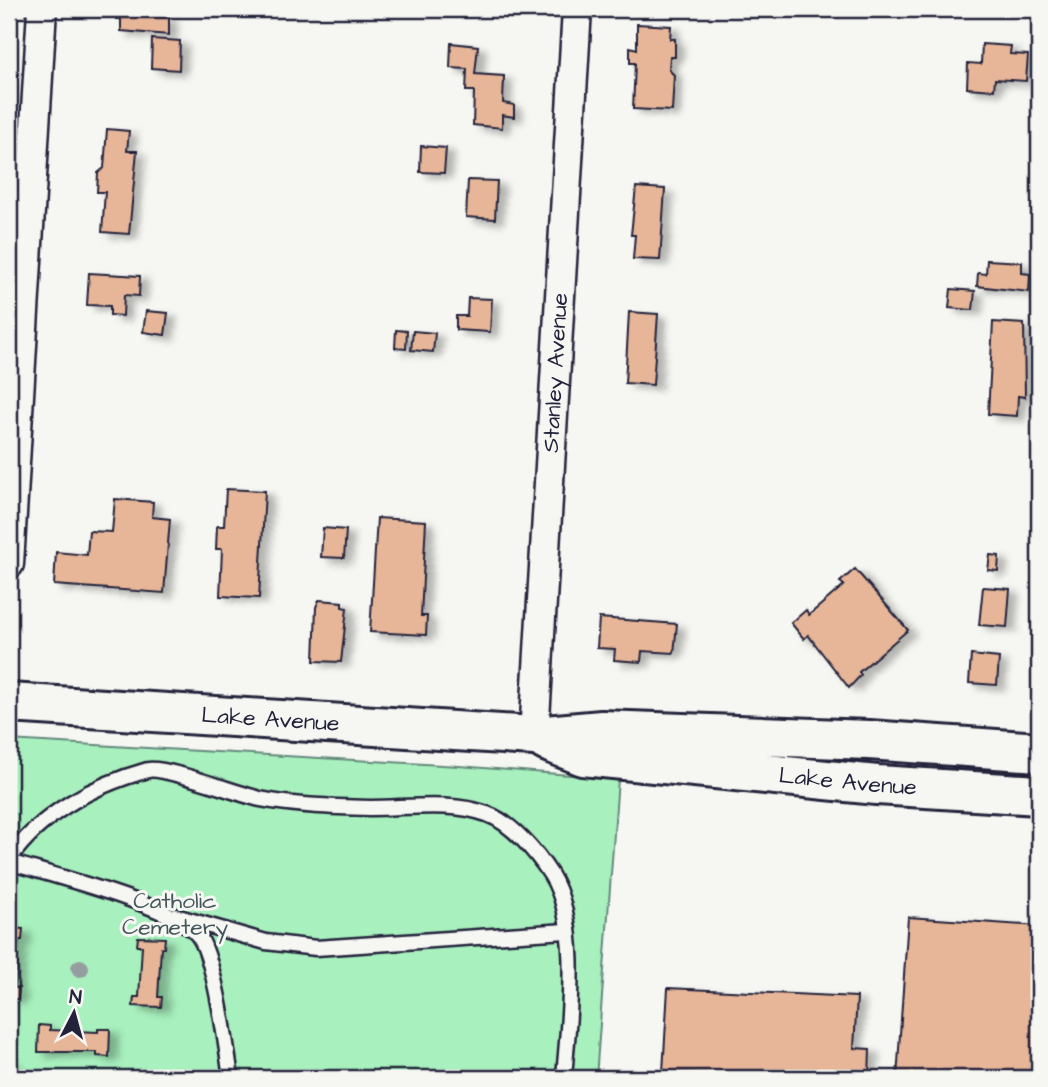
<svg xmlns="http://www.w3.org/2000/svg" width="1048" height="1087" font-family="'Architects Daughter',sans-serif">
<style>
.green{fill:#a8f0be;stroke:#65897c;stroke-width:2}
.building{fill:#e7b698;stroke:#22223b;stroke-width:2;filter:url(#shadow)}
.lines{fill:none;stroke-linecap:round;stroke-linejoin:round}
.service-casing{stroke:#22223b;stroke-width:19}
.minor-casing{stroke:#22223b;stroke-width:33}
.secondary-casing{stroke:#22223b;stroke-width:44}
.service{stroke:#f6f6f2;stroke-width:14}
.minor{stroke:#f6f6f2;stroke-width:28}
.secondary{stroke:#f6f6f2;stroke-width:38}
.tree{fill:#949ea0}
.labels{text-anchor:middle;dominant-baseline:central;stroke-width:6;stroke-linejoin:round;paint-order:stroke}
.street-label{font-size:23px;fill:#22223b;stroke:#f6f6f2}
.park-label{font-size:23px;fill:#44565c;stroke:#f6f6f2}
</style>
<defs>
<filter id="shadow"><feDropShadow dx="8" dy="4.5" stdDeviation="3.5" flood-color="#0004"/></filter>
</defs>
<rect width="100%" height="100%" fill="#f6f6f2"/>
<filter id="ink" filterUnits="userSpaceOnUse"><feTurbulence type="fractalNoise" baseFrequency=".0143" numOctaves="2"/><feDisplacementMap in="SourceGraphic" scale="14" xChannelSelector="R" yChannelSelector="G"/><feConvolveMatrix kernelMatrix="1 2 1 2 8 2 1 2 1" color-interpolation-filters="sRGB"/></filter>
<g filter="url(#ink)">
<path class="green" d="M9 740 459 766 618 779 596 1078H9Z"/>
<g class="building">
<path d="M117 9H155L154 16 169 17V35L121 31V19H116Z"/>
<path d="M637 24 671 26 670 39H675V57H670L669 70 674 75 672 111 633 109 635 63H630V47L637 49Z"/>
<path d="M152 39 180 41 179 70 151 68Z"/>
<path d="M451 43 478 46 475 74 504 76 503 103 514 105V117L502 115V128L473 125 474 91H466L467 69 450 68Z"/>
<path d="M982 44 1011 46 1010 54 1028 55 1026 81 995 79 994 90 967 88 968 63 981 64Z"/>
<path d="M107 129 129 131 127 151H137L129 234 102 232 105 192H97L98 173 104 168Z"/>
<path d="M421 146 446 148 444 173 420 172Z"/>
<path d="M468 180 497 181 495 219 466 217Z"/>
<path d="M636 187 665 189 660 260 633 259 635 235H631Z"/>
<path d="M987 260 1022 262V273L1030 274 1029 292 977 286 978 273 986 274Z"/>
<path d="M89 273 140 276 139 296 124 295 123 316 110 315V306L87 305Z"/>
<path d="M951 289 975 291 973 310 949 308Z"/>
<path d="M468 298 492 299 490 332 456 330V316H467Z"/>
<path d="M146 311 168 313 165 335 143 332Z"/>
<path d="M629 312 658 314 653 385 625 383Z"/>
<path d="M993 322 1024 324 1025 397 1018 396 1017 416 988 414Z"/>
<path d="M396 330 407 331 406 349 395 348Z"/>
<path d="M413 331 435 333 433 352 411 350Z"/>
<path d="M226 489 265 491 259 598 220 596 222 549H216L217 526H224Z"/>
<path d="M115 499 153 502 152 517 170 519 164 593 54 585 56 552 87 555 89 531 112 532Z"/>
<path d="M377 518 426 521 421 616H427L426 635 370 632Z"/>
<path d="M323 528 346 530 344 558 321 557Z"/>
<path d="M990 555 999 556 998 571 988 570Z"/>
<path d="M855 569 908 630 859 672 861 675 849 688 808 635 804 639 791 623 806 610 809 615 844 585 840 582Z"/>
<path d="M983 587 1010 589 1007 627 979 625Z"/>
<path d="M319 600 342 602V607L347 608 341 662 314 661 316 607Z"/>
<path d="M599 618 677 624 674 653 642 651 641 662 614 660 615 649 597 648Z"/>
<path d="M971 655 999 658 997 685 969 683Z"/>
<path d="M908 917 1039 926V1078H897Z"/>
<path d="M9 928 23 929 22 940H19L15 988H19L18 999H9Z"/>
<path d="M138 937 165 938 164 948H161L158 997H162L161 1007 133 1006 134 997H139L142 946H137Z"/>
<path d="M668 988 857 997 854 1048 870 1049 869 1078 663 1072Z"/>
<path d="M39 1025 50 1026V1030L98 1032V1029H110L109 1057 97 1056V1052H38Z"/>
<path d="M9 1061 13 1062 12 1070 22 1071 21 1078H9Z"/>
</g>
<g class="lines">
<g class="service-casing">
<g id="service">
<path d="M9 859C42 813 94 785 148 770 164 766 238 794 260 799 296 806 334 807 371 808 407 808 452 801 487 814 512 823 537 853 551 875 582 925 568 1022 564 1078"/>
<path d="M9 862C51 875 171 905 197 934 214 952 227 1050 231 1078"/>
<path d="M175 916 266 942 316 948 566 931"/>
</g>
</g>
<g class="minor-casing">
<g id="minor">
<path d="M9 564 42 9"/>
<path id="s1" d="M534 736 577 9"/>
</g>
</g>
<g class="secondary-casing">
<g id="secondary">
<path id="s2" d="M9 703 534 736 602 730 869 740 1039 752"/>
<path id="s3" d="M546 741 583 756 877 785 1039 795"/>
</g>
</g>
<use href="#service" class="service"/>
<use href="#minor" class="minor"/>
<use href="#secondary" class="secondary"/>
</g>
<circle class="tree" cx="80" cy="968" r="9"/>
</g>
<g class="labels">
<g class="street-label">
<text stroke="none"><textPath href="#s1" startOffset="364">Stanley Avenue</textPath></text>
<text stroke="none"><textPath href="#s2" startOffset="262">Lake Avenue</textPath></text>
<text stroke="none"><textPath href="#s3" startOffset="306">Lake Avenue</textPath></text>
</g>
<g class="park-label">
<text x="175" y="901">Catholic<tspan x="175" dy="26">Cemetery</tspan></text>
</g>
</g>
<rect width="1048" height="1087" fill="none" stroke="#f6f6f2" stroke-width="35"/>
<rect x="18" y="18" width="1013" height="1052" fill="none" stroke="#22223b" stroke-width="2.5" filter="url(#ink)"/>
<g transform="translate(74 1013) rotate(6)" stroke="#f6f6f2" stroke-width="5" paint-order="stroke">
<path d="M0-5L12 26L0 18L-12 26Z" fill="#22223b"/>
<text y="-10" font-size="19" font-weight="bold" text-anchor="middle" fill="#22223b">N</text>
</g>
</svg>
